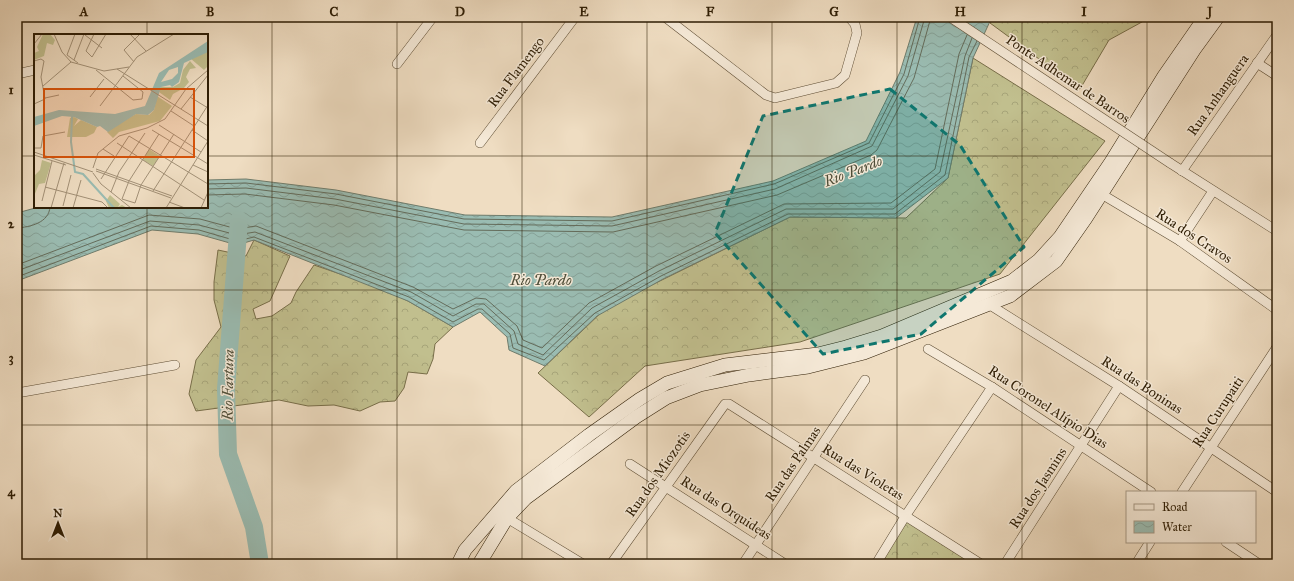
<svg xmlns="http://www.w3.org/2000/svg" width="1294" height="581" font-family="'IM FELL Great Primer',serif">
<style>
.forest{fill:url(#forest-crowns);stroke:#786e49}
.water{fill:url(#water-waves);stroke:#6f7c6c}
.lines{fill:none;stroke-linecap:round;stroke-linejoin:round}
.shore{stroke:#646c5b;stroke-width:1}
.river{stroke:#9abcb2;stroke-width:18}
.minor-casing{stroke:#5e4d34;stroke-width:10}
.secondary-casing{stroke:#2e1d04;stroke-width:14}
.minor{stroke:#f5e9d7;stroke-width:9}
.secondary{stroke:#f5e9d7;stroke-width:13}
.minor-bridge-casing{stroke:#5e4d34;stroke-width:10;stroke-linecap:butt}
.minor-bridge{stroke:#f5e9d7;stroke-width:9}
.marked{fill:#0f766e;fill-opacity:0.2;stroke:#0f766e;stroke-width:3;stroke-dasharray:8 5;stroke-linejoin:round}
.grid{fill:none;stroke:#2e1d04;stroke-width:1;stroke-opacity:0.55}
.labels{text-anchor:middle;dominant-baseline:central;stroke-width:3;stroke-linejoin:round;paint-order:stroke}
.street-label{font-size:14px;fill:#2e1d04;stroke:#f5e9d7}
.water-label{font-size:15px;font-style:italic;fill:#4e4d38;stroke:#f5e9d7}
.inset-river{fill:none;stroke:#9abcb2;stroke-width:2}
.inset-road{fill:none;stroke:#a29076;stroke-width:1}
.view{fill:#d5530b;fill-opacity:0.15;stroke:#d5530b;stroke-width:2}
.inset-edge{fill:none;stroke:#2e1d04;stroke-width:2}
.neatline{fill:none;stroke:#2e1d04;stroke-width:1.5}
.grid-label{font-size:13px;text-anchor:middle;font-weight:bold;fill:#2e1d04}
</style>
<defs>
<pattern id="forest-crowns" width="20" height="18" patternUnits="userSpaceOnUse"><rect width="20" height="18" fill="#c1bf8e"/><path d="M2 6a3 3 0 1 1 6 0M12 15a3 3 0 1 1 6 0" fill="none" stroke="#a6a479"/></pattern>
<pattern id="water-waves" width="16" height="10" patternUnits="userSpaceOnUse"><rect width="16" height="10" fill="#9abcb2"/><path d="M0 5q4-4 8 0t8 0" fill="none" stroke="#85a197"/></pattern>
</defs>
<rect width="100%" height="100%" fill="#efddc2"/>
<filter id="stains"><feTurbulence type="fractalNoise" baseFrequency=".005" numOctaves="4"/><feColorMatrix values="0 0 0 0 .2 0 0 0 0 .09 0 0 0 0 .02 0 0 0 .5 -.17"/></filter>
<radialGradient id="worn" r=".72"><stop offset=".6" stop-color="#630" stop-opacity="0"/><stop offset="1" stop-color="#630" stop-opacity=".3"/></radialGradient>
<g class="forest">
<path d="M993 17H1151L1109 40 1080 89 990 23Z"/>
<path d="M973 58 1105 141 1000 274 800 342 645 366 589 417 538 373 607 307 790 217 906 218 948 178Z"/>
<path d="M254 240 290 256 270 301 253 309 256 319 272 316 291 303 296 292 314 265 381 288 408 301 453 327 435 344 433 359 427 374 408 372 404 388 395 401 380 402 360 411 334 405 308 406 279 400 196 411 189 394 196 360 221 327 214 300V282L218 250 246 256Z"/>
<path d="M906 515 981 564H876Z"/>
</g>
<path class="water" d="M917 17H992L973 58 948 178 896 218 790 217 663 279 597 316 545 366 509 350 507 337 480 312 453 327 408 301 254 240 237 245 198 234 152 230 17 281V213L39 207H207V180L246 179 336 190 465 215 612 217 773 181 866 141 900 72Z"/>
<g class="lines">
<g class="shore">
<path d="M207 184 246 183 336 194 464 219 612 221 774 184 869 143 904 74 920 17"/>
<path d="M207 189 246 188 335 199 464 224 612 226 775 189 872 146 908 76 925 17"/>
<path d="M207 195 245 194 334 205 464 230 613 232 777 195 871 155 877 150 914 78 931 17"/>
<path d="M17 228C30 227 49 223 50 207"/>
<path d="M17 265 149 215 200 219 237 229 256 226 413 287 453 309 476 298 486 299 517 326 523 340 542 348 589 303 656 266 784 204 891 203 935 169 959 54 967 35"/>
<path d="M17 271 150 221 199 225 237 235 255 232 411 292 453 316 476 304H484L514 331 518 344 543 355 592 308 659 271 786 209H893L940 172 965 56 972 38"/>
<path d="M17 277 151 226 199 230 237 241 254 237 409 297 453 322 478 309H482L510 334 513 348 544 360 595 313 661 276 788 214H895L945 175 969 57 977 41"/>
</g>
<path class="river" d="M239 220 226 389 228 454 254 527 260 564"/>
<g class="minor-casing">
<g id="minor">
<path d="M665 17 766 95 775 98 836 83 845 75 857 33 855 24 849 17"/>
<path d="M1257 63 1277 76"/>
<path d="M397 64 433 17"/>
<path d="M17 74 35 70"/>
<path d="M480 143 575 17"/>
<path d="M1170 163 1277 231"/>
<path d="M1182 171 1277 35"/>
<path d="M1098 192 1180 241 1277 310"/>
<path d="M1180 241 1213 191"/>
<path d="M990 305 1119 386 1277 492"/>
<path d="M928 349 992 387 1151 492"/>
<path d="M17 393 175 365"/>
<path d="M630 464 785 564"/>
<path d="M1182 492 1277 347"/>
<path d="M502 515 583 564"/>
<path d="M1226 542 1259 564"/>
<path d="M611 564 725 404H729L981 564"/>
<path d="M743 564 865 380"/>
<path d="M876 564 906 515 992 387"/>
<path d="M1005 564 1119 386"/>
<path d="M1136 564 1150 542"/>
</g>
</g>
<g class="secondary-casing">
<g id="secondary">
<path d="M458 564 465 550 516 491 589 435 640 399 667 383 725 365 818 354 846 347 882 336 1012 281 1039 260 1060 237 1111 162 1164 76 1205 17"/>
<path d="M479 564 507 518 526 498 636 417 666 398 700 385 749 375 808 367 864 353 1010 296 1056 261 1086 218 1194 50 1218 17"/>
</g>
</g>
<use href="#minor" class="minor"/>
<use href="#secondary" class="secondary"/>
<g class="minor-bridge-casing">
<path id="minor-bridge" d="M950 17 1170 163"/>
</g>
<use href="#minor-bridge" class="minor-bridge"/>
</g>
<path class="marked" d="M890 89 960 145 1024 247 921 334 823 354 715 233 763 116Z"/>
<path class="grid" d="M147 17V35M272 17V564M397 17V564M522 17V564M647 17V564M772 17V564M897 17V564M1022 17V564M1147 17V492M17 156H35M207 156H1277M147 207V564M17 290H1277M17 425H1277M1147 542V564"/>
<g class="labels">
<g class="street-label">
<text transform="translate(516 72) rotate(-53)">Rua Flamengo</text>
<text transform="translate(1068 79) rotate(34)">Ponte Adhemar de Barros</text>
<text transform="translate(1218 95) rotate(-55)">Rua Anhanguera</text>
<text transform="translate(1194 236) rotate(33)">Rua dos Cravos</text>
<text transform="translate(1142 385) rotate(33)">Rua das Boninas</text>
<text transform="translate(1048 407) rotate(33)">Rua Coronel Alípio Dias</text>
<text transform="translate(1218 412) rotate(-57)">Rua Curupaiti</text>
<text transform="translate(793 464) rotate(-56)">Rua das Palmas</text>
<text transform="translate(863 472) rotate(32)">Rua das Violetas</text>
<text transform="translate(658 474) rotate(-55)">Rua dos Miozotis</text>
<text transform="translate(1038 488) rotate(-57)">Rua dos Jasmins</text>
<text transform="translate(726 508) rotate(33)">Rua das Orquideas</text>
</g>
<g class="water-label">
<text transform="translate(853 171) rotate(-21)">Rio Pardo</text>
<text x="541" y="280">Rio Pardo</text>
<text transform="translate(228 385) rotate(-89)">Rio Fartura</text>
</g>
</g>
<g transform="translate(34 34)">
<rect width="174" height="174" fill="#efddc2"/>
<path d="M9 0H16L21 6 19 11 13 9 10 22 0 26V19L5 17 3 13ZM174 14V32L170 36 156 24ZM156 27 162 34 156 35 152 43 155 48 150 54 139 60 136 66 125 58 127 53H139L146 49 149 36ZM123 62 138 72 126 87 85 98 79 104 73 98 81 91 102 80 115 81 120 76ZM40 83 44 85 40 92 47 86 63 93 60 99 52 103H33L36 84ZM115 115 126 122 119 132 109 126ZM8 126 17 129 11 149 5 150 0 162V142L6 136ZM76 161 86 170 84 173 88 171 93 174H75L72 167Z" fill="#c1bf8e"/>
<path d="M174 7V18L150 29 145 48 138 53 136 51 127 53 120 76 114 81 102 80 74 98 66 92 63 93 40 83 28 82 0 92V83L25 76 81 80 111 72 125 39ZM144 33V39L138 45 127 48 135 36Z" fill="#9abcb2" fill-rule="evenodd"/>
<path class="inset-river" d="M38 82 37 108 41 138 49 140 80 174"/>
<path class="inset-road" d="M20 0 28 18 37 28 70 37 95 33M41 0 33 21 44 29M60 0 52 17 58 23 72 0M96 0 112 17M51 1 68 14M0 10 8 0M40 26 50 0M0 27 7 25 10 27 7 43 11 65 0 70M100 28 90 16 106 0M83 35 174 92M62 36 99 66 108 65 109 58 89 42M9 52 37 28M56 63 70 45M156 63 174 74M11 64 25 61M66 72 103 23 140 0M147 75 174 41M137 77 160 92M125 91 167 118M118 96 174 130M158 96 174 107M125 100 95 147 88 165 101 169 107 151 140 100M83 109 170 166M0 114H7L9 102 31 98M69 115 80 122M0 118 59 138M0 121 32 131M159 131 174 138M59 134 64 119 85 102 113 94 131 85 152 55 174 36M62 135 138 162M62 137 137 164M59 139 67 150 97 174M67 145 95 102 174 150M11 153 68 168 74 174M119 157 174 71M77 158 85 138 111 99M8 167 18 127M135 168 151 174M29 172 37 141M17 174 30 129M39 174 47 146M132 174 174 107M167 174 174 158"/>
<path class="view" d="M10 55H160V123H10Z"/>
<rect width="174" height="174" class="inset-edge"/>
</g>
<rect width="1294" height="581" fill="none" stroke="#efddc2" stroke-width="44"/>
<rect x="1126" y="491" width="130" height="52" fill="#f5e9d7" stroke="#a59783"/>
<rect x="1134" y="504" width="20" height="6" fill="#f5e9d7" stroke="#a59783"/>
<text x="1162" y="511" font-size="12" fill="#2e1d04">Road</text>
<rect x="1134" y="521" width="20" height="12" fill="url(#water-waves)" stroke="#a59783"/>
<text x="1162" y="531" font-size="12" fill="#2e1d04">Water</text>
<g transform="translate(58 523)" stroke="#f5e9d7" stroke-width="3" paint-order="stroke">
<path d="M0-3L7 15L0 10L-7 15Z" fill="#2e1d04"/>
<text y="-6" font-size="11" font-weight="bold" text-anchor="middle" fill="#2e1d04">N</text>
</g>
<rect x="22" y="22" width="1250" height="537" class="neatline"/>
<g class="grid-label">
<text x="84" y="16">A</text>
<text x="210" y="16">B</text>
<text x="334" y="16">C</text>
<text x="460" y="16">D</text>
<text x="584" y="16">E</text>
<text x="710" y="16">F</text>
<text x="834" y="16">G</text>
<text x="960" y="16">H</text>
<text x="1084" y="16">I</text>
<text x="1210" y="16">J</text>
<text x="11" y="94">1</text>
<text x="11" y="228">2</text>
<text x="11" y="362">3</text>
<text x="11" y="496">4</text>
</g>
<rect width="100%" height="100%" filter="url(#stains)"/>
<rect width="100%" height="100%" fill="url(#worn)"/>
</svg>
